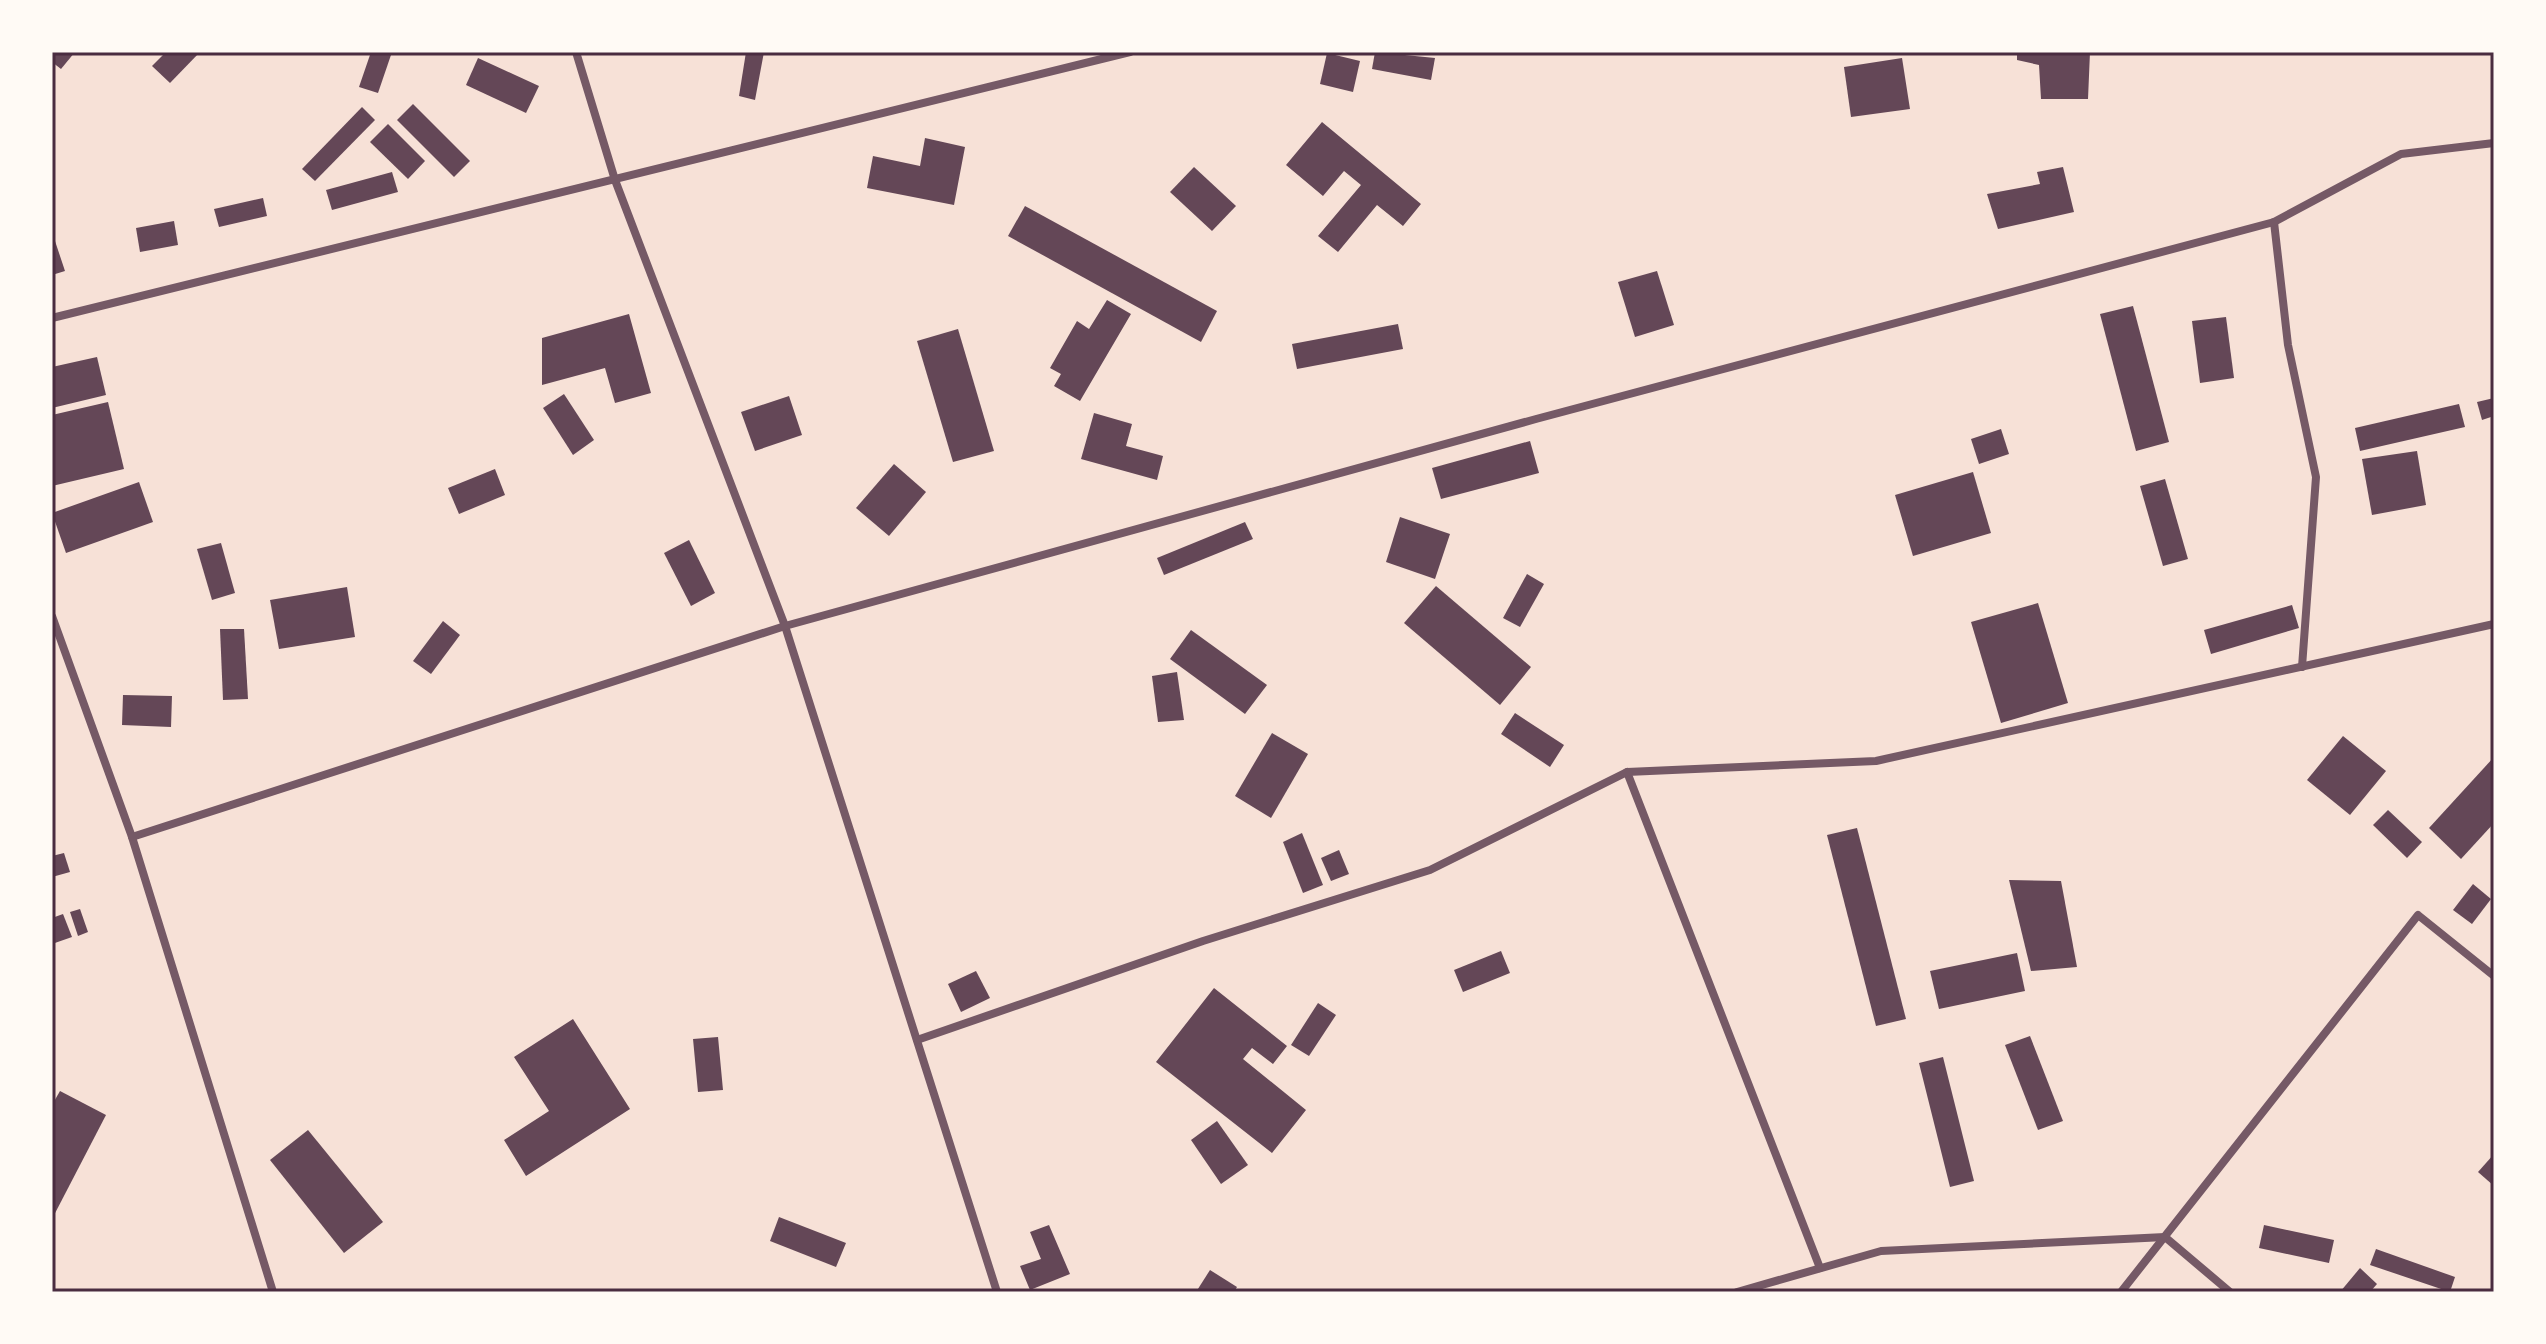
<svg xmlns="http://www.w3.org/2000/svg" width="2546" height="1344" font-family="Overpass,sans-serif">
<style>
.building{fill:#644757}
.lines{fill:none;stroke-linecap:round;stroke-linejoin:round}
.minor{stroke:#755966;stroke-width:8}
.neatline{fill:none;stroke:#4a2c40;stroke-width:3}
</style>
<rect width="100%" height="100%" fill="#f7e1d7"/>
<g class="building">
<path d="M52 52H75L61 69 52 62Z"/>
<path d="M166 52H200L170 83 152 66Z"/>
<path d="M371 52H392L378 93 359 87Z"/>
<path d="M746 52H764L755 100 739 96Z"/>
<path d="M1375 52 1435 58 1431 80 1372 69Z"/>
<path d="M2017 52H2090L2088 99H2041L2039 65 2017 60Z"/>
<path d="M1327 53 1360 61 1353 92 1320 84Z"/>
<path d="M478 58 539 86 526 113 466 85Z"/>
<path d="M1902 58 1910 109 1851 117 1844 67Z"/>
<path d="M413 104 470 161 454 177 397 120Z"/>
<path d="M362 107 375 120 315 181 302 169Z"/>
<path d="M1322 122 1421 204 1403 226 1377 205 1338 252 1318 236 1361 185 1344 171 1323 196 1286 165Z"/>
<path d="M388 124 425 161 408 179 370 142Z"/>
<path d="M925 138 965 147 954 205 867 188 873 156 920 166Z"/>
<path d="M1194 167 1236 206 1212 231 1170 192Z"/>
<path d="M2063 167 2074 212 1998 229 1987 194 2040 184 2037 172Z"/>
<path d="M392 172 398 192 332 210 326 190Z"/>
<path d="M263 198 267 216 219 227 214 209Z"/>
<path d="M1025 206 1217 311 1201 342 1008 236Z"/>
<path d="M174 221 178 245 140 252 136 228Z"/>
<path d="M55 241 65 271 52 275V242Z"/>
<path d="M1657 271 1674 325 1635 337 1618 282Z"/>
<path d="M1107 300 1131 314 1080 401 1054 386 1061 374 1050 368 1077 321 1089 329Z"/>
<path d="M2133 306 2169 442 2136 451 2100 314Z"/>
<path d="M629 314 651 393 615 403 605 368 542 385V338Z"/>
<path d="M2226 317 2234 378 2200 383 2192 321Z"/>
<path d="M1398 324 1403 349 1297 369 1292 344Z"/>
<path d="M958 329 994 451 953 462 917 341Z"/>
<path d="M97 357 106 395 52 408V367Z"/>
<path d="M564 394 594 440 573 455 543 408Z"/>
<path d="M789 396 802 435 755 451 741 412Z"/>
<path d="M2494 398V416L2482 420 2477 402Z"/>
<path d="M108 402 124 469 52 486V415Z"/>
<path d="M2459 404 2465 427 2360 451 2355 428Z"/>
<path d="M1094 413 1132 424 1126 446 1163 456 1157 480 1081 459Z"/>
<path d="M2001 429 2009 454 1979 464 1971 439Z"/>
<path d="M1530 441 1539 473 1441 499 1432 468Z"/>
<path d="M2417 451 2426 505 2372 515 2362 459Z"/>
<path d="M894 464 926 492 889 536 856 508Z"/>
<path d="M495 469 505 495 459 514 448 488Z"/>
<path d="M1973 472 1991 533 1913 556 1895 495Z"/>
<path d="M2165 479 2188 559 2163 566 2140 486Z"/>
<path d="M139 482 153 522 66 553 52 513Z"/>
<path d="M1400 517 1450 534 1435 579 1386 562Z"/>
<path d="M1245 522 1253 539 1164 575 1157 558Z"/>
<path d="M689 540 715 593 691 606 664 553Z"/>
<path d="M221 543 235 593 212 600 197 549Z"/>
<path d="M1527 574 1544 584 1520 627 1503 618Z"/>
<path d="M1436 586 1531 667 1500 705 1404 623Z"/>
<path d="M347 587 355 637 279 649 270 600Z"/>
<path d="M2038 603 2068 703 2001 723 1971 622Z"/>
<path d="M2292 605 2299 628 2211 654 2204 630Z"/>
<path d="M443 621 460 635 431 674 413 661Z"/>
<path d="M220 629H244L248 699 223 700Z"/>
<path d="M1191 630 1267 685 1245 714 1170 659Z"/>
<path d="M1177 672 1184 720 1158 722 1152 676Z"/>
<path d="M123 695 172 696 171 727 122 725Z"/>
<path d="M1515 713 1564 745 1550 767 1501 734Z"/>
<path d="M1272 733 1308 754 1271 818 1235 796Z"/>
<path d="M2343 736 2386 771 2350 815 2307 780Z"/>
<path d="M2494 757V823L2461 859 2429 828Z"/>
<path d="M2388 810 2422 842 2407 858 2373 825Z"/>
<path d="M1857 828 1906 1019 1876 1026 1827 835Z"/>
<path d="M1302 833 1323 885 1303 893 1283 842Z"/>
<path d="M1339 850 1349 874 1331 881 1321 858Z"/>
<path d="M64 853 70 872 52 877V856Z"/>
<path d="M2009 880 2061 881 2077 967 2031 971Z"/>
<path d="M2473 884 2491 899 2472 924 2453 910Z"/>
<path d="M80 909 88 932 78 936 70 912Z"/>
<path d="M63 914 72 937 52 944V918Z"/>
<path d="M1501 951 1510 973 1463 992 1454 970Z"/>
<path d="M2017 953 2025 991 1939 1009 1930 971Z"/>
<path d="M976 971 990 998 961 1012 948 984Z"/>
<path d="M1214 988 1287 1046 1273 1064 1252 1048 1243 1059 1306 1110 1272 1153 1156 1062Z"/>
<path d="M1318 1003 1336 1015 1309 1056 1291 1045Z"/>
<path d="M573 1019 630 1109 526 1176 504 1140 549 1111 514 1057Z"/>
<path d="M2030 1036 2063 1121 2038 1130 2005 1045Z"/>
<path d="M718 1037 723 1090 698 1092 693 1039Z"/>
<path d="M1943 1057 1974 1181 1950 1187 1919 1063Z"/>
<path d="M60 1091 106 1115 52 1219V1105Z"/>
<path d="M1217 1121 1248 1165 1221 1184 1191 1140Z"/>
<path d="M308 1130 383 1222 344 1253 270 1160Z"/>
<path d="M2494 1154V1186L2478 1172Z"/>
<path d="M779 1217 846 1243 836 1267 770 1241Z"/>
<path d="M1049 1225 1070 1274 1030 1290 1020 1266 1041 1259 1030 1232Z"/>
<path d="M2264 1225 2334 1240 2329 1263 2259 1248Z"/>
<path d="M2376 1249 2455 1277 2450 1292 2370 1265Z"/>
<path d="M2360 1268 2377 1284 2370 1292H2340Z"/>
<path d="M1210 1270 1237 1287 1234 1292H1196Z"/>
</g>
<g class="lines">
<g class="minor">
<path d="M576 52 615 180 785 626 997 1292"/>
<path d="M2274 222 2288 345 2316 477 2302 667"/>
<path d="M52 318 1130 52"/>
<path d="M52 616 132 837 273 1292"/>
<path d="M1627 772 1820 1268"/>
<path d="M132 837 785 626 1536 419 2274 222 2401 154 2494 143"/>
<path d="M917 1040 1203 941 1430 870 1627 772 1876 761 2494 624"/>
<path d="M1737 1292 1881 1251 2165 1237 2230 1292"/>
<path d="M2121 1292 2418 915 2494 976"/>
</g>
</g>
<rect width="2546" height="1344" fill="none" stroke="#fffaf5" stroke-width="108"/>
<rect x="54" y="54" width="2438" height="1236" class="neatline"/>
</svg>
